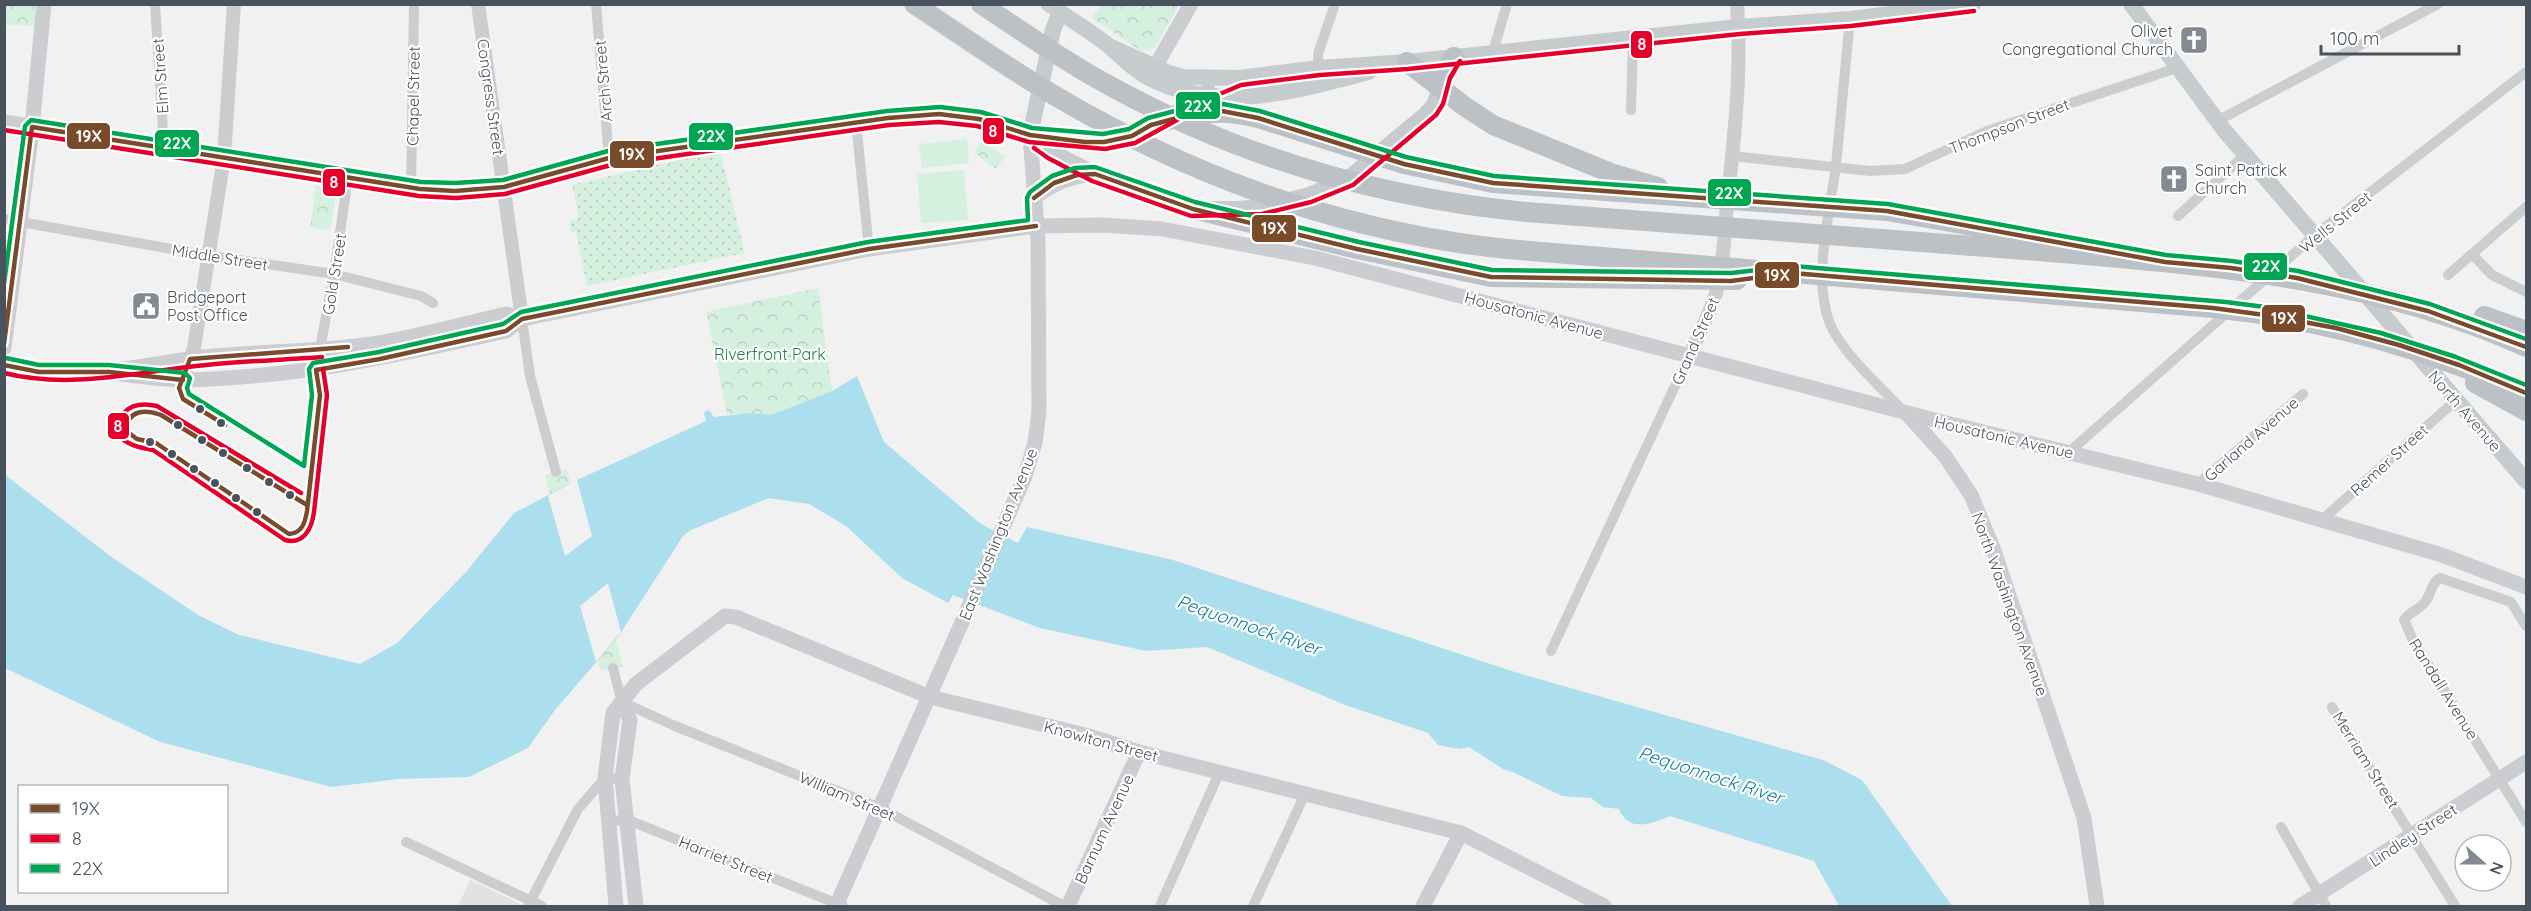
<svg xmlns="http://www.w3.org/2000/svg" width="2531" height="911" font-family="Quicksand,sans-serif">
<style>
.education{fill:#e3e2e3}
.grass{fill:url(#grass-dots)}
.park{fill:url(#park-crowns)}
.pitch{fill:#d6f0e0}
.water{fill:#acdfed}
.pier{fill:#f1f1f1}
.lines{fill:none;stroke-linecap:round;stroke-linejoin:round}
.minor{stroke:#cbcdcf;stroke-width:10}
.tertiary{stroke:#cbcdcf;stroke-width:14}
.secondary{stroke:#cbcdd1;stroke-width:15}
.primary{stroke:#c6cbce;stroke-width:16}
.motorway{stroke:#bcc1c6;stroke-width:20}
.bus-1-casing{stroke:#fff;stroke-width:9}
.bus-2-casing{stroke:#fff;stroke-width:9}
.bus-3-casing{stroke:#fff;stroke-width:9}
.bus-1{stroke:#7a4b2a;stroke-width:4.5}
.bus-2{stroke:#e4002b;stroke-width:4.5}
.bus-3{stroke:#00a651;stroke-width:4.5}
.bus-dot{fill:#48535d;stroke:#fff;stroke-width:2}
.labels{text-anchor:middle;dominant-baseline:central;stroke-width:4.5;stroke-linejoin:round;paint-order:stroke}
.poi-label{font-size:16px;fill:#48535d;stroke:#fff;text-anchor:start}
.street-label{font-size:16px;fill:#48535d;stroke:#fff}
.park-label{font-size:16px;fill:#197f4d;stroke:#fff}
.water-label{font-size:18px;font-style:italic;fill:#0e7c9b;stroke:#fff}
.line-badge{stroke:#fff;stroke-width:2}
.badge-label{font-size:16px;text-anchor:middle;font-weight:bold;fill:#fff}
</style>
<defs>
<pattern id="grass-dots" width="8" height="8" patternUnits="userSpaceOnUse" patternTransform="scale(1.5)"><rect width="8" height="8" fill="#d6f0e0"/><path d="M2 2h.1M6 6h.1" fill="none" stroke="#b9d0c3" stroke-width="1.8" stroke-linecap="round"/></pattern>
<pattern id="park-crowns" width="20" height="18" patternUnits="userSpaceOnUse" patternTransform="scale(1.5)"><rect width="20" height="18" fill="#d6f0e0"/><path d="M2 6a3 3 0 1 1 6 0M12 15a3 3 0 1 1 6 0" fill="none" stroke="#b9d0c3"/></pattern>
</defs>
<rect width="100%" height="100%" fill="#f1f1f1"/>
<path class="education" d="M470 880 519 903 521 906H458Z"/>
<path class="grass" d="M720 150 745 253 587 286 576 231 571 232 569 221 579 218 572 185Z"/>
<g class="park">
<path d="M5 5H37L35 26 5 25Z"/>
<path d="M1175 5 1178 7 1155 48 1141 51 1092 18 1101 5Z"/>
<path d="M982 142 1006 156 995 169 974 152Z"/>
<path d="M316 185 337 189 330 230 310 227Z"/>
<path d="M818 288 832 391 771 415 727 414 706 312Z"/>
<path d="M567 469 586 538 567 554 545 475Z"/>
<path d="M601 589 623 666 601 671 583 606Z"/>
</g>
<g class="pitch">
<path d="M967 139 969 163 922 168 919 144Z"/>
<path d="M964 170 968 220 921 223 917 174Z"/>
</g>
<path class="water" d="M857 376 884 442 981 524 1018 543 1027 527 1173 560 1518 673 1823 760 1862 780 1952 906H1839L1814 861 1670 816C1651 824 1629 833 1619 809L1603 807 1591 798 1562 796 1515 773 1503 769 1469 747 1459 749 1438 745 1428 733 1345 705 1207 647 1146 651 1040 628 953 595 948 603 902 578 846 526 809 504 769 498 691 530 683 536 618 637 555 710 528 748 469 777 399 779 331 787 160 742 5 668 4 474 110 556 198 615 239 635 360 664 397 643 466 572 514 513 577 480 706 421 704 412 709 410 714 417 751 413 771 415 832 391Z"/>
<g class="pier">
<path d="M577 480 592 536 565 556 548 496Z"/>
<path d="M608 583 621 632 596 662 580 606Z"/>
</g>
<g class="lines">
<g class="minor">
<path d="M155 4 164 147"/>
<path d="M596 4 609 158"/>
<path d="M1850 19C1845 68 1841 117 1836 165 1830 213 1812 279 1830 324 1842 353 1883 389 1904 412"/>
<path d="M1493 52 1507 4"/>
<path d="M1319 73 1318 54 1335 4"/>
<path d="M1631 110 1633 39"/>
<path d="M2217 121 2438 4"/>
<path d="M856 122 869 249"/>
<path d="M1732 156 1870 171 1905 169 1987 131 2177 68"/>
<path d="M411 187 414 4"/>
<path d="M2178 216 2245 155"/>
<path d="M4 219 205 255 334 274 421 296 433 303"/>
<path d="M2472 254 2492 275 2526 292"/>
<path d="M2448 275 2526 207"/>
<path d="M522 319 530 376 556 472"/>
<path d="M316 370 334 274 348 177"/>
<path d="M2069 452 2315 235 2526 72"/>
<path d="M2198 484 2303 394"/>
<path d="M2323 519 2455 401"/>
<path d="M2526 626 2511 602 2440 578C2432 582 2432 591 2427 599 2422 609 2410 611 2404 620L2413 640 2526 822"/>
<path d="M1551 651 1689 356"/>
<path d="M613 668 622 702 675 726 880 808 1064 906"/>
<path d="M2332 707 2455 906"/>
<path d="M608 821 628 820 843 906"/>
<path d="M2281 827 2326 906"/>
<path d="M406 842 542 906"/>
<path d="M528 906 578 809 605 778 622 779"/>
<path d="M1160 906 1220 771"/>
<path d="M1253 906 1305 794"/>
</g>
<g class="tertiary">
<path d="M478 4 522 319"/>
<path d="M1689 356C1699 335 1709 315 1716 293 1724 265 1724 234 1727 206 1734 140 1742 71 1737 4"/>
<path d="M183 380 194 348 224 157 234 4"/>
</g>
<g class="secondary">
<path d="M1048 4 1060 12"/>
<path d="M1155 67 1191 4"/>
<path d="M4 122 420 189 455 191 504 187 609 158 888 118 939 114 979 119 1030 135 1038 241 1039 412 1035 443 1025 476 963 620 836 906"/>
<path d="M1034 198C1054 183 1071 176 1095 174"/>
<path d="M4 348 31 138 44 4"/>
<path d="M4 365C64 386 143 364 204 357 260 351 316 352 372 344 417 337 462 324 506 314L522 319"/>
<path d="M99 372C127 374 157 380 185 380 294 378 399 355 506 331L522 319 869 249 1036 226 1103 225 1162 229 1315 258 1942 422 2198 484 2442 555 2526 587"/>
<path d="M1908 415 1945 456 1971 495 1993 548 2084 818 2097 906"/>
<path d="M622 702 630 720 622 779 636 906"/>
<path d="M616 906 605 778 613 713 636 684 725 616 736 617 930 697 1089 736 1139 752 1461 833 1604 906"/>
<path d="M1068 906 1139 752"/>
<path d="M1423 906 1461 833"/>
<path d="M2300 906 2526 762"/>
</g>
<g class="primary">
<path d="M2131 4 2224 130 2526 481"/>
<path d="M1109 46 1169 73 1183 77 1239 78 1319 68 1407 62 1739 27 1850 19 1973 4"/>
<path d="M1030 135 1053 30 1060 12C1077 24 1095 34 1110 47 1123 58 1133 70 1149 78 1219 115 1298 90 1369 72"/>
<path d="M1030 135 1052 152 1095 174 1193 209H1238L1262 207 1309 195 1349 178 1425 115 1434 105 1440 88"/>
<path d="M1031 135C1055 137 1080 144 1105 142 1141 137 1178 113 1208 91"/>
</g>
<g class="motorway">
<path d="M914 4C971 42 1027 81 1087 114 1216 186 1360 234 1507 249L2213 308C2322 319 2427 349 2526 393"/>
<path d="M981 4C1024 33 1066 62 1112 87 1240 157 1381 198 1526 212 1697 226 1868 237 2039 251 2208 266 2369 276 2526 347"/>
<path d="M1407 62 1464 106 1493 125 1611 173 1658 187"/>
<path d="M1440 88 1443 75 1454 57"/>
<path d="M1151 125C1189 113 1220 108 1258 118L1404 164 1493 183 1887 211 2065 242"/>
<path d="M1193 209 1357 249 1491 277 1737 280"/>
<path d="M2484 316 2526 331"/>
<path d="M2475 383 2526 411"/>
</g>
<g class="bus-1-casing">
<g id="bus-1">
<path d="M1034 198 1054 183 1077 175 1095 174 1193 209 1357 249 1491 277 1731 281 1792 273 2213 308 2272 316 2336 328 2399 345 2459 365 2526 393"/>
<path d="M4 344 32 127 420 189 455 191 504 187 609 158 888 118 939 114 979 119 1030 135 1085 142H1104L1132 136 1151 125 1196 113 1222 111 1258 118 1404 164 1493 183 1887 211 2165 262 2231 268 2297 278 2428 311 2526 347"/>
<path d="M4 365 39 372H109L183 380"/>
<path d="M316 370 380 359 506 331 522 319 869 249 1036 226"/>
<path d="M225 425 183 399 179 388 190 359 348 347"/>
<path d="M307 505 161 415C144 409 129 410 125 430L137 439 156 443 289 534C302 533 305 523 307 511L320 395 316 370"/>
</g>
</g>
<g class="bus-2-casing">
<g id="bus-2">
<path d="M4 130 419 196 456 198 505 194 611 165 889 125 939 122 977 126 1029 142 1105 149 1135 143 1197 109 1215 96 1241 85 1320 75 1408 69 1740 34 1851 26 1974 11"/>
<path d="M1034 148 1048 158 1092 181 1191 216 1262 214 1311 202 1353 185 1436 115 1443 104 1450 78 1460 61"/>
<path d="M4 373C73 390 138 371 206 365 244 361 283 360 322 357"/>
<path d="M301 493 157 406C140 402 123 405 119 424 118 427 117 431 118 434 125 445 142 448 153 450L285 540C304 545 312 528 314 512L327 395 323 369"/>
</g>
</g>
<g class="bus-3-casing">
<g id="bus-3">
<path d="M4 284 25 126 31 120 421 182 455 183 503 180 608 151 887 111 940 107 981 112 1032 128 1103 134 1129 129 1148 118 1194 106 1223 104 1260 111 1406 157 1494 176 1888 204 2166 255 2232 261 2298 271 2430 304 2526 339"/>
<path d="M6 358 39 365H109L185 373 190 378 187 388 189 394 304 466 312 395 309 369 313 363 379 352 503 324 521 312 868 242 1028 220 1027 198 1030 192 1052 176 1075 168 1095 167 1195 202 1359 242 1492 270 1731 273 1793 266 2226 302 2265 307 2381 333 2456 357 2526 385"/>
</g>
</g>
<use href="#bus-1" class="bus-1"/>
<use href="#bus-2" class="bus-2"/>
<use href="#bus-3" class="bus-3"/>
</g>
<defs>
<g id="church-square" transform="scale(1.5)"><rect x="-9" y="-9" width="18" height="18" rx="4" fill="#838a91" stroke="#fff"/><path d="M-1.2-6h2.4v3.5h3.3v2.4h-3.3V6h-2.4V-.1h-3.3v-2.4h3.3Z" fill="#fff"/></g>
<g id="civic-square" transform="scale(1.5)"><rect x="-9" y="-9" width="18" height="18" rx="4" fill="#838a91" stroke="#fff"/><path d="M-.6-6.5H3V-4.5H.6V-3L4-1V1h2V6H-6V1h2V-1L-.6-3ZM-1.2 2.5V6h2.4V2.5Z" fill="#fff"/></g>
</defs>
<g fill-rule="evenodd">
<use href="#church-square" x="2194" y="40"/>
<use href="#church-square" x="2174" y="179"/>
<use href="#civic-square" x="146" y="306"/>
</g>
<g class="bus-dot">
<circle cx="200" cy="409" r="5"/>
<circle cx="221" cy="423" r="5"/>
<circle cx="178" cy="425" r="5"/>
<circle cx="202" cy="440" r="5"/>
<circle cx="150" cy="442" r="5"/>
<circle cx="223" cy="453" r="5"/>
<circle cx="172" cy="454" r="5"/>
<circle cx="247" cy="468" r="5"/>
<circle cx="194" cy="469" r="5"/>
<circle cx="269" cy="482" r="5"/>
<circle cx="215" cy="483" r="5"/>
<circle cx="290" cy="495" r="5"/>
<circle cx="236" cy="498" r="5"/>
<circle cx="257" cy="512" r="5"/>
</g>
<g class="labels">
<g class="poi-label">
<text x="2173" y="31" text-anchor="end">Olivet<tspan x="2173" dy="18">Congregational Church</tspan></text>
<text x="2195" y="170">Saint Patrick<tspan x="2195" dy="18">Church</tspan></text>
<text x="167" y="297">Bridgeport<tspan x="167" dy="18">Post Office</tspan></text>
</g>
<g class="street-label">
<text transform="translate(160 76) rotate(-94)">Elm Street</text>
<text transform="translate(603 81) rotate(-95)">Arch Street</text>
<text transform="translate(413 96) rotate(-89)">Chapel Street</text>
<text transform="translate(491 97) rotate(82)">Congress Street</text>
<text transform="translate(2009 126) rotate(-21)">Thompson Street</text>
<text transform="translate(2335 222) rotate(-39)">Wells Street</text>
<text transform="translate(220 257) rotate(9)">Middle Street</text>
<text transform="translate(334 274) rotate(-81)">Gold Street</text>
<text transform="translate(1534 315) rotate(15)">Housatonic Avenue</text>
<text transform="translate(1695 341) rotate(-66)">Grand Street</text>
<text transform="translate(2465 411) rotate(49)">North Avenue</text>
<text transform="translate(2004 437) rotate(13)">Housatonic Avenue</text>
<text transform="translate(2251 439) rotate(-41)">Garland Avenue</text>
<text transform="translate(2389 460) rotate(-42)">Remer Street</text>
<text transform="translate(998 534) rotate(-68)">East Washington Avenue</text>
<text transform="translate(2010 604) rotate(70)">North Washington Avenue</text>
<text transform="translate(2444 689) rotate(58)">Randall Avenue</text>
<text transform="translate(1101 741) rotate(15)">Knowlton Street</text>
<text transform="translate(2366 760) rotate(58)">Merriam Street</text>
<text transform="translate(847 796) rotate(23)">William Street</text>
<text transform="translate(1104 829) rotate(-65)">Barnum Avenue</text>
<text transform="translate(2413 835) rotate(-33)">Lindley Street</text>
<text transform="translate(726 859) rotate(22)">Harriet Street</text>
</g>
<g class="park-label">
<text x="770" y="354">Riverfront Park</text>
</g>
<g class="water-label">
<text transform="translate(1249 625) rotate(19)">Pequonnock River</text>
<text transform="translate(1711 775) rotate(18)">Pequonnock River</text>
</g>
</g>
<g class="line-badge">
<rect x="1630" y="30" width="23" height="29" rx="6" fill="#e4002b"/>
<rect x="1175" y="91" width="46" height="29" rx="6" fill="#00a651"/>
<rect x="982" y="117" width="23" height="28" rx="6" fill="#e4002b"/>
<rect x="66" y="122" width="45" height="28" rx="6" fill="#7a4b2a"/>
<rect x="688" y="122" width="46" height="29" rx="6" fill="#00a651"/>
<rect x="154" y="129" width="46" height="29" rx="6" fill="#00a651"/>
<rect x="609" y="140" width="46" height="29" rx="6" fill="#7a4b2a"/>
<rect x="322" y="168" width="24" height="29" rx="6" fill="#e4002b"/>
<rect x="1707" y="178" width="45" height="29" rx="6" fill="#00a651"/>
<rect x="1251" y="214" width="46" height="29" rx="6" fill="#7a4b2a"/>
<rect x="2243" y="252" width="45" height="29" rx="6" fill="#00a651"/>
<rect x="1754" y="261" width="46" height="28" rx="6" fill="#7a4b2a"/>
<rect x="2261" y="304" width="45" height="29" rx="6" fill="#7a4b2a"/>
<rect x="107" y="412" width="23" height="28" rx="6" fill="#e4002b"/>
</g>
<g class="badge-label">
<text x="1642" y="50">8</text>
<text x="1198" y="112">22X</text>
<text x="993" y="137">8</text>
<text x="89" y="142">19X</text>
<text x="711" y="142">22X</text>
<text x="177" y="149">22X</text>
<text x="632" y="160">19X</text>
<text x="334" y="188">8</text>
<text x="1729" y="199">22X</text>
<text x="1274" y="234">19X</text>
<text x="2266" y="272">22X</text>
<text x="1777" y="281">19X</text>
<text x="2284" y="324">19X</text>
<text x="118" y="432">8</text>
</g>
<rect width="2531" height="911" fill="none" stroke="#48535d" stroke-width="12"/>
<rect x="18" y="785" width="210" height="108" fill="#ffffff" stroke="#b6babe" stroke-width="1.5"/>
<rect x="30" y="804" width="30" height="9" fill="#7a4b2a" stroke="#b6babe" stroke-width="1.5"/>
<text x="72" y="815" font-size="18" fill="#48535d">19X</text>
<rect x="30" y="834" width="30" height="9" fill="#e4002b" stroke="#b6babe" stroke-width="1.5"/>
<text x="72" y="845" font-size="18" fill="#48535d">8</text>
<rect x="30" y="864" width="30" height="9" fill="#00a651" stroke="#b6babe" stroke-width="1.5"/>
<text x="72" y="875" font-size="18" fill="#48535d">22X</text>
<g transform="translate(2483 863) rotate(111)"><circle r="28" fill="#ffffff" stroke="#b6babe" stroke-width="1.5"/>
<path d="M0-4.5L10 22L0 15L-10 22Z" fill="#838a91"/>
<text y="-9" font-size="16" font-weight="bold" text-anchor="middle" fill="#48535d">N</text>
</g>
<path d="M2321 45v9h138v-9" fill="none" stroke="#48535d" stroke-width="3"/>
<text x="2330" y="45" font-size="18" fill="#48535d" stroke="#ffffff" stroke-width="4.5" paint-order="stroke">100 m</text>
</svg>
